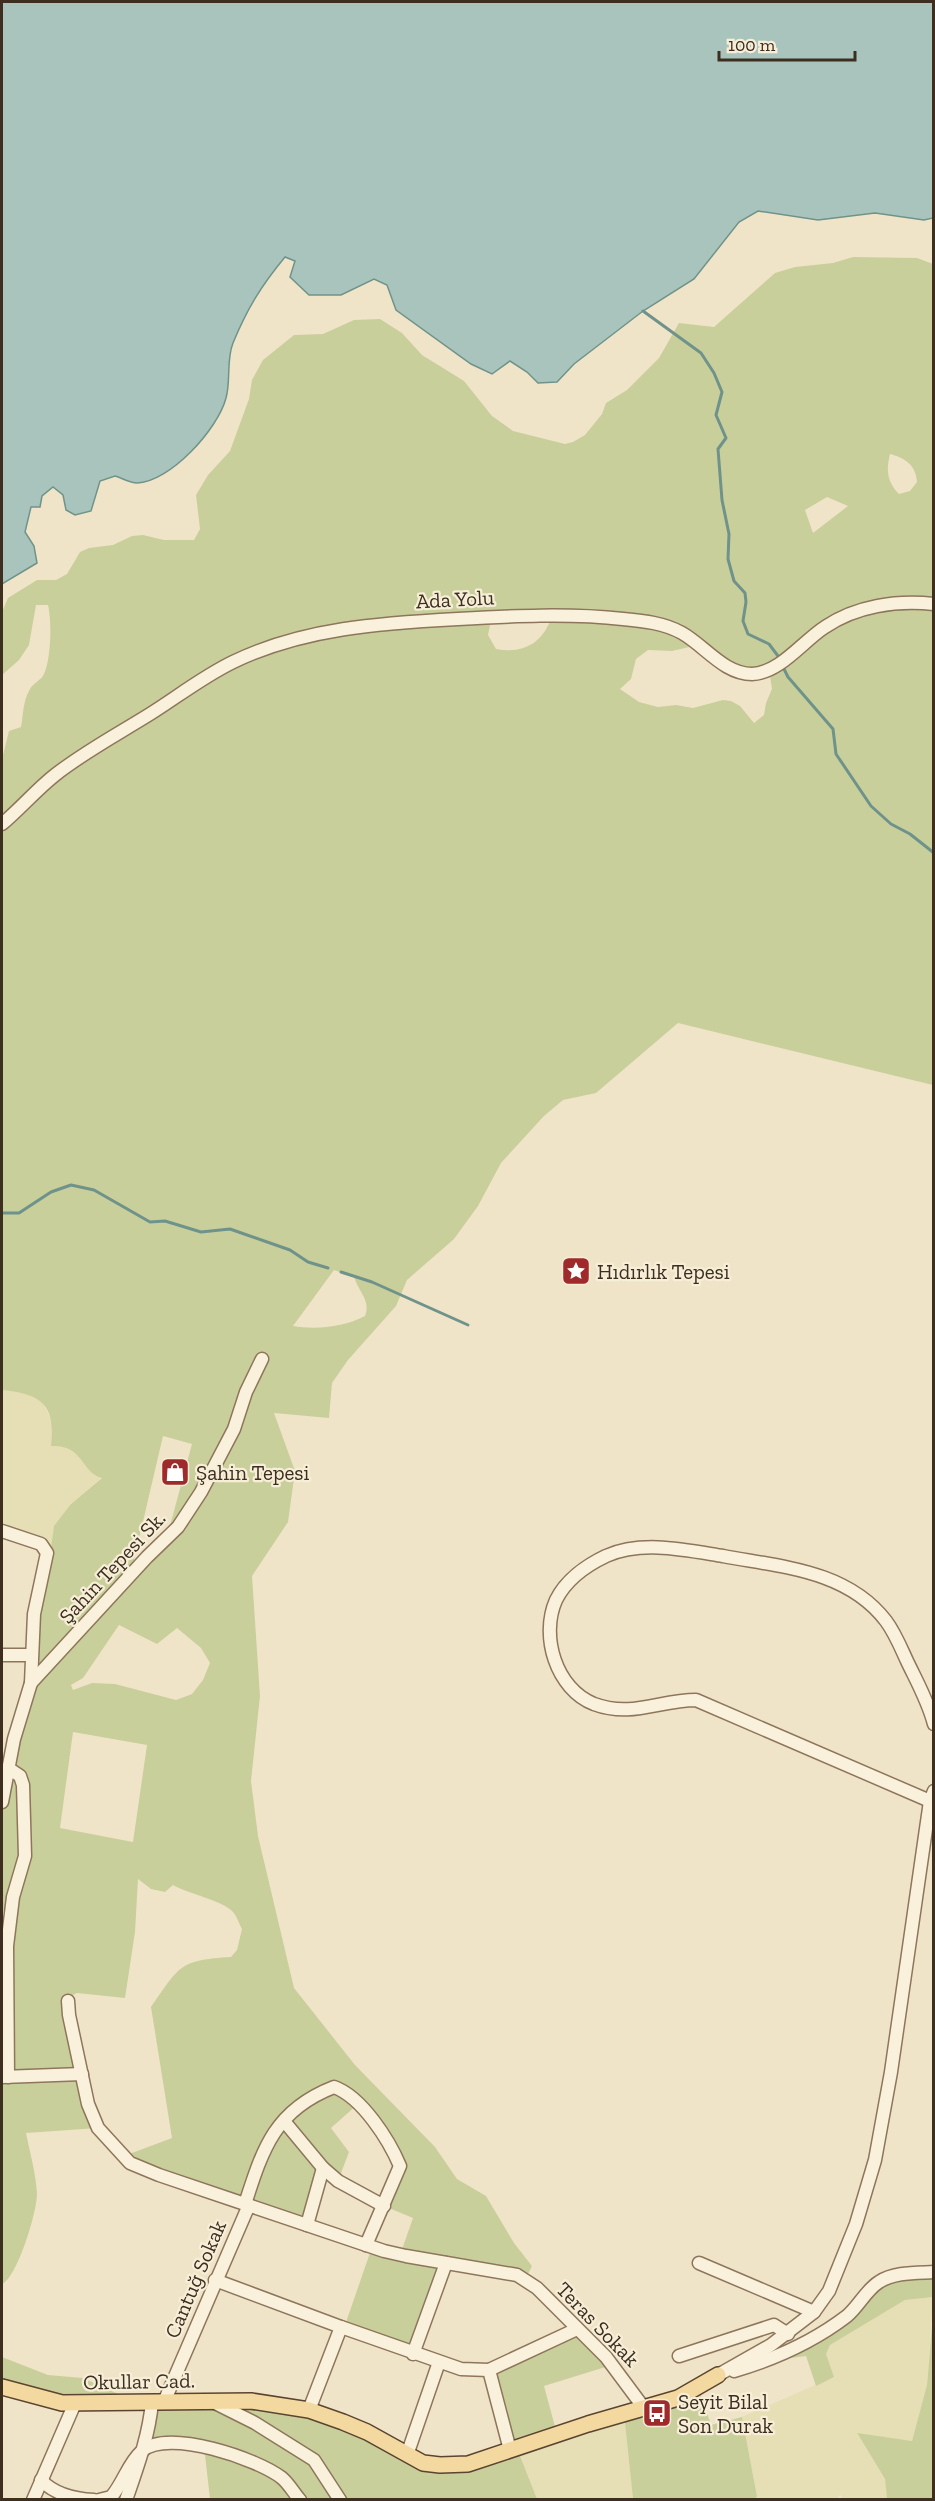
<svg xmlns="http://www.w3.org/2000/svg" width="935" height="2501" font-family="'Zilla Slab',serif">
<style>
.farmland{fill:#e6deb5}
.green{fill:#c9cf9b;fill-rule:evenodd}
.water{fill:#a9c4bc;stroke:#6f938a;stroke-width:1.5}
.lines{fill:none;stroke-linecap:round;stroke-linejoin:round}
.stream{stroke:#6f938a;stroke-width:3}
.minor-casing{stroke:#8d765c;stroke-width:15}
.major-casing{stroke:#5b4430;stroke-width:18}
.minor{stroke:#faf1dc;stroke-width:12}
.major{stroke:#f3d9a0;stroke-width:15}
.labels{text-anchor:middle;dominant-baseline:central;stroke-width:4.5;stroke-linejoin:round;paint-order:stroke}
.street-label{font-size:21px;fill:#3d2e20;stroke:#f7eed8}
.poi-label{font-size:21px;fill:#3d2e20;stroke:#f7eed8;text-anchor:start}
</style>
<rect width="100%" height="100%" fill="#f0e4c8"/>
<g class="farmland">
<path d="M2 1390 29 1393 43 1403 63 1445 76 1452 95 1476 102 1477 71 1504 51 1548 46 1551 2 1531Z"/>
<path d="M933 2297 927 2385 912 2441 857 2434 885 2479 887 2499H843L840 2495 837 2499H755L757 2495 742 2417 834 2377 826 2354 830 2345 905 2300Z"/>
<path d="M624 2413 633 2499H537L517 2447Z"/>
</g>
<g class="green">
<path d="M853 257 917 258 933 264V1085L678 1023 596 1093 563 1100 544 1116 501 1163 478 1206 454 1239 407 1280 396 1306 348 1360 332 1383 329 1418 274 1413 295 1471 288 1522 252 1576 260 1696 251 1781 258 1836 294 1988 355 2065 435 2147 457 2179 486 2196 514 2243 532 2266 525 2280 446 2263 413 2354 344 2328 372 2247 400 2255 413 2218 384 2206 400 2166 358 2104 331 2128 349 2152 338 2181 324 2169 307 2225 124 2156 172 2138 151 2007C180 1966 179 1960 231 1957L237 1950 242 1929C239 1924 237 1916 233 1912 222 1900 188 1894 173 1885L165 1892 151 1889 138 1879 135 1932 125 1998 77 1993 73 1995 68 2001 98 2128 26 2133C30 2153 36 2174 37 2194 37 2212 17 2278 2 2284V1974L10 1910 2 1911V1802L31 1683 46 1551 51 1548 54 1526 71 1504 102 1478C81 1473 84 1444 51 1446 56 1404 41 1394 2 1390V759L9 731 21 727C23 716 23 701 29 691 32 683 41 681 44 674 51 659 52 622 48 605H36L29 645 19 660 2 675V612L8 598 37 580H56L67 574 80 552 89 548 113 545 132 536 143 535 164 540H194L200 529 196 495 208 475 230 451 249 399 252 380 263 360 294 335 323 334 354 320 380 319 402 333 422 355 464 381 492 416 513 431 565 444 573 442 585 435 602 414 606 403 627 390 659 358 679 323 714 327 775 273 795 267 833 263ZM890 454C905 458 916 465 917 482L910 491 899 494C887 482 886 470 890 454ZM827 497 848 506 813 533 805 510ZM492 616H552C543 643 524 654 496 649L488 635ZM698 645 753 674 769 669 772 689 766 703 764 715 754 723 740 706 731 701 723 700 693 708 676 705 658 707 639 702 620 689 631 679 636 659 648 650 672 651ZM334 1270 354 1277C359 1293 371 1300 365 1316 344 1327 316 1330 293 1326ZM163 1436 192 1444 167 1537 131 1573ZM119 1625 157 1644 177 1628 201 1648 210 1663 203 1680 192 1694 176 1700 115 1684 92 1683 73 1690 71 1685 83 1678ZM73 1732 147 1745 133 1842 60 1828Z"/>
<path d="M933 2272V2297L905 2300 830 2345 826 2354 834 2377 816 2386 806 2356 763 2362 848 2315 879 2282Z"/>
<path d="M933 2314V2499H887L885 2479 857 2433 912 2441 927 2385Z"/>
<path d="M577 2329 612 2365 544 2386 557 2434 517 2448 537 2499H210L204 2446 142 2450 126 2499 99 2500 111 2497 131 2465 152 2402 279 2405 440 2465 510 2449 489 2370Z"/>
<path d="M2 2357 48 2375 83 2378 136 2402 75 2403 2 2387Z"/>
<path d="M698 2387 711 2425 742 2417 757 2496 755 2499H633L624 2413Z"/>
</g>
<path class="water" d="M2 2H933V218L924 220 875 213 818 220 758 211 739 222 694 279 643 311 574 364 557 382 538 383 527 372 510 361 492 374 471 364 396 310 387 285 374 279 341 295H309L290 277 295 261 285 257C261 286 247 309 233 343 226 360 231 381 226 398 218 429 170 482 137 483 130 483 122 478 115 476L100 481 91 511 75 515 66 510 63 495 53 487 42 496 40 507H31L25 532 34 546 37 563 2 584Z"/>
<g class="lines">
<g class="stream">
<path d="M643 311 701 353 714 373 722 392 716 415 726 438 718 449 722 500 729 534 728 559 734 581 745 593 746 602 743 621 748 634 769 644 778 656"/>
<path d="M784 669 788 677 833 729 836 754 871 806 891 824 910 834 934 853"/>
<path d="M2 1213H19L51 1192 71 1185 94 1190 150 1222 165 1221 201 1232 230 1229 290 1250 308 1262 328 1268"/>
<path d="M341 1272 372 1282 468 1325"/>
</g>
<g class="minor-casing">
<g id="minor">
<path d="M2 824C20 809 36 790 55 775 84 752 118 734 150 714 177 697 204 676 233 662 303 628 382 623 458 619 513 616 568 613 623 619 644 621 664 623 682 633 705 646 724 674 752 674 780 673 803 641 825 627 856 606 896 600 934 604"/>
<path d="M2 1531 41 1544 47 1553 34 1614 31 1683"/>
<path d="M2 1655H31"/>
<path d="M930 1801 696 1700C659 1700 632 1718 594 1704 556 1689 540 1636 556 1600 566 1580 587 1565 606 1556 642 1540 686 1550 723 1556 781 1567 847 1570 886 1621 895 1633 901 1648 907 1661 917 1682 928 1701 934 1724"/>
<path d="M2 1802 14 1739 31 1683 147 1557 178 1527 201 1492 234 1429 246 1392 262 1359"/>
<path d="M68 2001 69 2015 88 2104 98 2128 130 2163 159 2175 384 2251 406 2256 517 2275 537 2288 606 2357 644 2408"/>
<path d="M2 2077 82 2074"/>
<path d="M8 2077 7 1946 13 1897 25 1856 23 1785 20 1776 8 1768"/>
<path d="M284 2121 323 2168 338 2181 384 2206"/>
<path d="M245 2204C263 2148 275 2110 334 2087 362 2097 389 2140 400 2166L366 2245"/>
<path d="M307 2225 323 2168"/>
<path d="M699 2263 814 2312"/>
<path d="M215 2280 341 2327 309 2410"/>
<path d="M341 2327 461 2369 489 2370 577 2329"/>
<path d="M413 2354 446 2263"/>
<path d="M679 2356 774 2325 788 2334"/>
<path d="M489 2370 510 2450"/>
<path d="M734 2371C775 2359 813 2342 847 2316 859 2306 866 2290 879 2282 894 2272 916 2273 934 2272"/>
<path d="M718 2375 771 2345 814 2312 829 2291 856 2224 875 2160 891 2072 930 1801 934 1791"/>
<path d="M164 2402 249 2205"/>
<path d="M213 2402 255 2423 314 2460 340 2500"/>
<path d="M407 2455 439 2362"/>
<path d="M41 2480C55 2495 75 2499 94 2500"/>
<path d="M33 2500 75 2403"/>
<path d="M99 2500 111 2497C123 2484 128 2463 142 2451 168 2428 258 2459 282 2478 289 2484 294 2493 300 2500"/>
<path d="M126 2500C137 2468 149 2436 152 2402"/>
</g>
</g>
<g class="major-casing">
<path id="major" d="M2 2387 62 2403 251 2401 309 2410 343 2422 367 2432 423 2463 440 2465 468 2464 588 2424 678 2398 718 2375"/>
</g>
<use href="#minor" class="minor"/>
<use href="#major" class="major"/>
</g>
<defs>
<g id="sight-square" transform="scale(1.5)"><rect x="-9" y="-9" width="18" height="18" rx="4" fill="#9e2a2b" stroke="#f7eed8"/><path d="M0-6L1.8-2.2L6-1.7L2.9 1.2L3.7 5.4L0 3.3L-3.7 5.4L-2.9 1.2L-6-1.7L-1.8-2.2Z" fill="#fff"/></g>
<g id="shop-square" transform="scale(1.5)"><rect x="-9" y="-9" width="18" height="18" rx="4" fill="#9e2a2b" stroke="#f7eed8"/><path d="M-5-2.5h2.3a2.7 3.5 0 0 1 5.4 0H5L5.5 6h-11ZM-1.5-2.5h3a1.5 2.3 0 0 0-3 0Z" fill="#fff"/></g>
<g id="bus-square" transform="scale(1.5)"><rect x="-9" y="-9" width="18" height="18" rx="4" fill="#9e2a2b" stroke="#f7eed8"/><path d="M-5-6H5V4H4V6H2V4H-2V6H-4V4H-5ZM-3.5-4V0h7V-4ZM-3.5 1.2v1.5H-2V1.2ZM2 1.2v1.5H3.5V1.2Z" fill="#fff"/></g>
</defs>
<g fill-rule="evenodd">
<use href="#sight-square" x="576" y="1271"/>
<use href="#shop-square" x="175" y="1472"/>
<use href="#bus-square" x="657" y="2413"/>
</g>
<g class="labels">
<g class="street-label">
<text transform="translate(455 599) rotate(-3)">Ada Yolu</text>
<text transform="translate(112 1567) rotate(-47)">Şahin Tepesi Sk.</text>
<text transform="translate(195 2279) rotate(-67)">Cantuğ Sokak</text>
<text transform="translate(598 2324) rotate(46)">Teras Sokak</text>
<text transform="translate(139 2381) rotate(-1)">Okullar Cad.</text>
</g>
<g class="poi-label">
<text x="597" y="1271">Hıdırlık Tepesi</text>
<text x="196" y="1472">Şahin Tepesi</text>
<text x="678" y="2401">Seyit Bilal<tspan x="678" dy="24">Son Durak</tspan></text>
</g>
</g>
<rect width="935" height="2501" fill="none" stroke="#3d2e20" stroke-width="6"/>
<path d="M719 51v9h136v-9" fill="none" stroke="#3d2e20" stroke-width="3"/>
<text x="728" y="51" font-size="18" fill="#3d2e20" stroke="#f7eed8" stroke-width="4.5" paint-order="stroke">100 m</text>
</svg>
